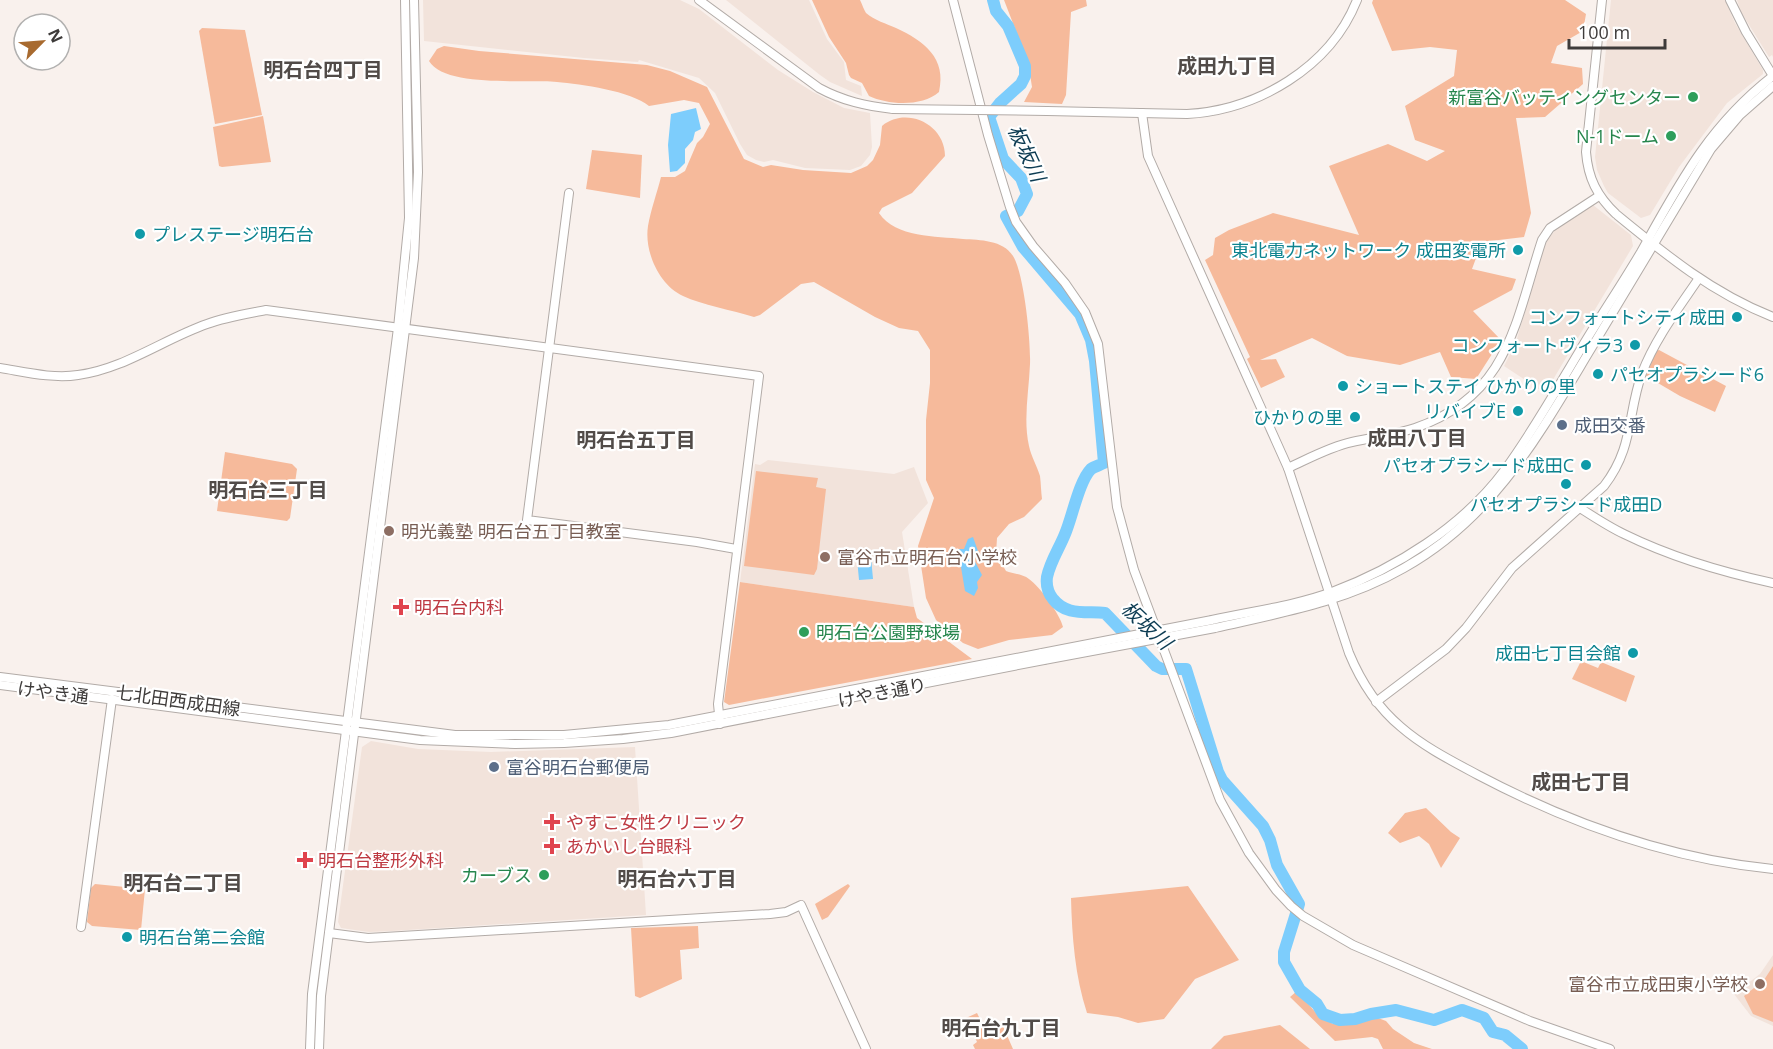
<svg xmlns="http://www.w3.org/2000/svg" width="1773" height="1049" font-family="'Open Sans','Noto Sans JP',sans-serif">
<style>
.built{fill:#f2e3db}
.green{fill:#f6ba9b}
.water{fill:#7dcdfc}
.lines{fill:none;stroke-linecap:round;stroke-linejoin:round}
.river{stroke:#7dcdfc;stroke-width:12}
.minor-casing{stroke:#b2aba7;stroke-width:10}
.minor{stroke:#fff;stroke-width:8}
.minor-bridge-casing{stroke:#b2aba7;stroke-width:10;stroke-linecap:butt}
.minor-bridge{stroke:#fff;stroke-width:8}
.leisure-dot{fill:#2e9e5b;stroke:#fff;stroke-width:2}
.culture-dot{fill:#0f9aa8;stroke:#fff;stroke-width:2}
.service-dot{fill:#5c6f8a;stroke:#fff;stroke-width:2}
.education-dot{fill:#8d6e63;stroke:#fff;stroke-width:2}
.health-dot{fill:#e0444e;stroke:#fff;stroke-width:2}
.labels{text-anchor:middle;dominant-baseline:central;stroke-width:4.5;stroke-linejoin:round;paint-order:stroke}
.leisure-label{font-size:18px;fill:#27864d;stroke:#fff;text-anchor:end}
.culture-label{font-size:18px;fill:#0d838f;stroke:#fff;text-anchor:end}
.service-label{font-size:18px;fill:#4e5e75;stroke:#fff;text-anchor:start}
.education-label{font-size:18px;fill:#785e54;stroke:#fff;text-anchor:start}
.health-label{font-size:18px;fill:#be3a42;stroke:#fff;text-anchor:start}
.street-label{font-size:18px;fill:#3e3b3a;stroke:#fff}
.neighbourhood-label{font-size:20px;font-weight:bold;fill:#514b48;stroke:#fff}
.water-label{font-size:20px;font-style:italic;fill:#0d3c53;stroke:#fff}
</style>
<rect width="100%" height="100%" fill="#f9f1ed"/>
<g class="built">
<path d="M423 0H680L699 9 778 70 813 92 844 108 870 113 872 147 870 155 861 166 850 170 805 168 773 160 764 162 756 160 747 155 740 144 715 93 699 78 639 60 638 62 584 58 424 41Z"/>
<path d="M726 0H809L827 39 844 62 846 80 861 86 862 96 830 82 820 75Z"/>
<path d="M1611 0H1725L1735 23 1763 70V74L1727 103 1679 167 1650 215 1641 218 1608 193 1604 186 1597 170 1595 157Z"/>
<path d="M1737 0H1773V57L1772 55 1769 57 1741 12Z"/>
<path d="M1593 205 1631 235 1633 246 1545 393 1504 366 1516 342 1545 242 1558 227Z"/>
<path d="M768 460 894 474 914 467 928 503 902 532 914 607 740 582 755 464 760 465Z"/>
<path d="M371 741 418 749 491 752 635 747 646 915 392 931 369 932 341 928 338 922 362 747Z"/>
<path d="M1773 955V1026L1751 1016 1734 994 1760 974Z"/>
</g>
<g class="green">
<path d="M812 0H860C862 4 864 10 866 13 874 20 887 24 896 28 924 41 947 58 939 92 922 107 888 105 869 96L862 83 851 78 849 75 846 63 829 37Z"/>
<path d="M1004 0H1086L1087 6 1071 12 1066 95 1062 104 1024 102 1032 87 1028 62Z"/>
<path d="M1373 0H1565L1586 14 1583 31 1557 46 1551 63 1582 68 1583 84 1545 117 1516 118 1531 213 1524 237 1482 242 1472 269 1516 279 1512 290 1473 311 1501 340 1476 379 1451 377 1440 352 1400 365 1347 356 1312 338 1260 360 1276 359 1285 377 1261 388 1247 359 1250 357 1205 260 1213 255 1215 238 1229 230 1273 213 1359 235 1329 166 1388 144 1427 161 1445 151 1415 140 1405 106 1454 76 1457 50 1430 47 1392 51 1372 3Z"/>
<path d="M202 28 245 30 262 115 215 124 199 31Z"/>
<path d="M444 46 479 51 647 65 670 71 707 87 744 159 763 167 771 165 803 170 851 173 867 166 873 160 880 145 882 126C906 106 945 124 945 156L912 193 882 208 879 213C896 238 936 236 963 239 980 240 1003 240 1013 256 1024 273 1031 342 1030 364 1029 391 1023 419 1029 446 1031 456 1037 466 1040 476 1041 484 1041 492 1042 499L1024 517 1009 524 997 538 996 554 1006 571C1013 574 1023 574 1029 579 1040 587 1060 614 1063 627L1052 635 1009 640 978 649 963 643 936 620 926 598 918 546 934 498 926 480V420L930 383V350L918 331 899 328 875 317 814 282 801 284 760 315 754 317C732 310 702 305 683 296 659 285 644 251 648 226 651 209 657 193 661 177H675L685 171 697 143 703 137 710 124 699 103 684 100 649 106C631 91 581 84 557 82 527 79 445 88 429 61L437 49Z"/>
<path d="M263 116 271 162 222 167 219 166 213 127Z"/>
<path d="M592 150 642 155 640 198 586 189Z"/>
<path d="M1659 350 1726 386 1715 412 1680 396 1646 376 1656 351Z"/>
<path d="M225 452 292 464 297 469 290 518 287 521 217 511Z"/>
<path d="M756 471 818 478 816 487 826 489 817 569 814 575 744 566Z"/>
<path d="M740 582 914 607 917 618 972 659 729 705 724 702Z"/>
<path d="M1581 661 1598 668 1601 662 1635 676 1626 702 1572 679Z"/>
<path d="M1426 808 1451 832 1460 838 1441 868 1429 844 1419 836 1400 843 1388 833 1405 813Z"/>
<path d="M95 884 145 889 141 930 92 926 87 922 91 888Z"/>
<path d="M848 884 850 886 828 917 822 920 815 904Z"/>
<path d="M1188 886 1239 960 1195 979 1164 1019 1138 1023 1118 1017 1087 1013C1075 976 1072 937 1071 898Z"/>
<path d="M698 926 699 948 680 950 682 979 640 998 635 996 631 928Z"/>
<path d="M1773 966V1022L1753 1014 1744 996 1764 980Z"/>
<path d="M1297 991 1317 1014 1333 1024 1378 1018 1386 1021 1393 1029 1414 1043 1432 1049H1383L1378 1039 1372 1037 1335 1041 1290 997Z"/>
<path d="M977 1013 986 1031 1002 1024 1013 1049H975L973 1045 977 1042 966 1018Z"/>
<path d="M1280 1025 1310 1049H1211L1224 1036Z"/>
</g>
<g class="water">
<path d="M696 108 701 129 695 132 693 140 685 149V163L677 171 670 172 668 145 671 114Z"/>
<path d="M973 537 978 551 972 556 982 575 977 582 978 588 974 596 965 591 958 549H964L968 539Z"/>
<path d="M871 557 873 579 859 580 857 558Z"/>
</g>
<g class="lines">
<path class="river" d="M993 0 996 11 1008 26 1025 66V76L1021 84 1000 103 989 117 1003 159 1021 178 1027 194 1018 211 1006 216 1023 247 1080 314 1091 340 1095 361 1104 463C1100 465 1094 467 1091 469 1079 481 1072 518 1065 534 1059 549 1050 562 1047 577 1046 585 1048 593 1053 599 1066 616 1086 611 1105 613L1156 666 1162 669H1186L1218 772 1222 780 1263 826 1270 840 1277 865 1299 904 1284 952V962L1300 990 1317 1004 1323 1014 1340 1020 1355 1019 1371 1014 1396 1010 1434 1020 1462 1010 1484 1018 1493 1032 1505 1035 1522 1049"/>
<g class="minor-casing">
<g id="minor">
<path d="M699 0 819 88C843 101 866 106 893 109"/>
<path d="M953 0 988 135 1010 207 1016 222 1033 246 1065 283 1085 312 1098 344 1117 507 1134 570 1220 800 1249 853 1276 890 1291 906 1303 916 1353 945 1530 1021 1610 1049"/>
<path d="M1602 0 1586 152C1588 178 1597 196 1616 214 1666 255 1712 293 1773 317"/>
<path d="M1730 0 1746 32 1773 76"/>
<path d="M1047 111 1187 114C1257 110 1330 68 1357 0"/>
<path d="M1142 113 1148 156 1288 468 1349 653C1361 682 1377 707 1401 727 1424 747 1452 761 1478 775 1569 823 1670 859 1773 869"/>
<path d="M569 193 527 520 697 542 736 549"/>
<path d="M0 368C25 372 53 379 78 375 124 369 164 339 207 324 226 317 246 314 266 310L759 376 718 704 720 724"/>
<path d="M1288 468C1308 459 1329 447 1352 442 1373 437 1394 435 1415 428 1509 396 1515 322 1542 240L1550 228 1599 196"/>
<path d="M1580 508C1594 517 1609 527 1624 534 1671 557 1721 572 1773 583"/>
<path d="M1212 620C1252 611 1294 606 1332 592 1396 568 1462 527 1504 471 1532 433 1555 392 1579 352 1599 318 1621 286 1641 252 1680 182 1709 126 1773 76"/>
<path d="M1215 628C1280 613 1345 602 1404 568 1495 517 1540 433 1592 347 1632 281 1671 215 1711 149L1740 115 1773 86"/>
<path d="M0 677 455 735H564L669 725 1042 653"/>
<path d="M0 685 420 740 515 744 564 743 623 739 671 733 1044 660"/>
<path d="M1376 702 1446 649 1466 628 1512 568 1604 486C1634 447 1627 415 1642 373 1655 339 1678 309 1699 278"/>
<path d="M81 927 112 699"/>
<path d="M329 933 368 938 770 914 786 912 801 905 866 1049"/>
<path d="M310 1049 312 994 398 328 409 218 405 0"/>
<path d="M319 1049 321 996 414 258 418 172 414 0"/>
</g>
</g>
<use href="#minor" class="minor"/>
<g class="minor-bridge-casing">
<g id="minor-bridge">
<path d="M893 109 1047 111"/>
<path d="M1042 653 1212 620"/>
<path d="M1044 660 1215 628"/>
</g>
</g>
<use href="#minor-bridge" class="minor-bridge"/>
</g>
<g class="leisure-dot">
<circle cx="1693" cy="97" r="6"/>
<circle cx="1671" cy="136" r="6"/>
<circle cx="804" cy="632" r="6"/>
<circle cx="544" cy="875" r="6"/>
</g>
<g class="culture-dot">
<circle cx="140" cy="234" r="6"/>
<circle cx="1518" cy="250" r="6"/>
<circle cx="1737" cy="317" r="6"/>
<circle cx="1635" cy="345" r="6"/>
<circle cx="1598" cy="374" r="6"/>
<circle cx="1343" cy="386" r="6"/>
<circle cx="1518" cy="411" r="6"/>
<circle cx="1355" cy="417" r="6"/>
<circle cx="1586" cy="465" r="6"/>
<circle cx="1566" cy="484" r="6"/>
<circle cx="1633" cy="653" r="6"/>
<circle cx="127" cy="937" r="6"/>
</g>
<g class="service-dot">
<circle cx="1562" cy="425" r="6"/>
<circle cx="494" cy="767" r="6"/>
</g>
<g class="education-dot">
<circle cx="389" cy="531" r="6"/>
<circle cx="825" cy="557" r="6"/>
<circle cx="1760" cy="984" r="6"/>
</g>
<g class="health-dot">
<path d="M398 598h6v6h6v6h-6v6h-6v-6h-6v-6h6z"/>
<path d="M549 813h6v6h6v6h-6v6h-6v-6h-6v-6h6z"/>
<path d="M549 837h6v6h6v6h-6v6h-6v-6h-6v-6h6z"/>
<path d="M302 851h6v6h6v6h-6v6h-6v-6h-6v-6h6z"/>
</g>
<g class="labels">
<g class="leisure-label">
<text x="1681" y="97">新富谷バッティングセンター</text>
<text x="1659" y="136">N-1ドーム</text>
<text x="816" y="632" text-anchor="start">明石台公園野球場</text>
<text x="532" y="875">カーブス</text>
</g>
<g class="culture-label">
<text x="152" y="234" text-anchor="start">プレステージ明石台</text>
<text x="1506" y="250">東北電力ネットワーク 成田変電所</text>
<text x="1725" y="317">コンフォートシティ成田</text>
<text x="1623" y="345">コンフォートヴィラ3</text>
<text x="1610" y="374" text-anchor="start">パセオプラシード6</text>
<text x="1355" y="386" text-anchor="start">ショートステイ ひかりの里</text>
<text x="1506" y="411">リバイブE</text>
<text x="1343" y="417">ひかりの里</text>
<text x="1574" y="465">パセオプラシード成田C</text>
<text x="1566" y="504" text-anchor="middle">パセオプラシード成田D</text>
<text x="1621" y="653">成田七丁目会館</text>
<text x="139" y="937" text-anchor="start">明石台第二会館</text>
</g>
<g class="service-label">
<text x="1574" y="425">成田交番</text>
<text x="506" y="767">富谷明石台郵便局</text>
</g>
<g class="education-label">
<text x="401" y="531">明光義塾 明石台五丁目教室</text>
<text x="837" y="557">富谷市立明石台小学校</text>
<text x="1748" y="984" text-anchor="end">富谷市立成田東小学校</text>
</g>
<g class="health-label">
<text x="414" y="607">明石台内科</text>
<text x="566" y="822">やすこ女性クリニック</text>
<text x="566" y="846">あかいし台眼科</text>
<text x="318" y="860">明石台整形外科</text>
</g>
<g class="street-label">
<text transform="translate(53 692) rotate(7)">けやき通</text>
<text transform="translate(882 692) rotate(-11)">けやき通り</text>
<text transform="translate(178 700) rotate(8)">七北田西成田線</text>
</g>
<g class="neighbourhood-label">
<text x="1227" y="65">成田九丁目</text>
<text x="323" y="69">明石台四丁目</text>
<text x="1417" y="437">成田八丁目</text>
<text x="636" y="439">明石台五丁目</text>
<text x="268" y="489">明石台三丁目</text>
<text x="1581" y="781">成田七丁目</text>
<text x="677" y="878">明石台六丁目</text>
<text x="183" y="882">明石台二丁目</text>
<text x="1001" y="1027">明石台九丁目</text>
</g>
<g class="water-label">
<text transform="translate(1027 153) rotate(65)">板坂川</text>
<text transform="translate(1147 625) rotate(43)">板坂川</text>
</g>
</g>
<g transform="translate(42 42) rotate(65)"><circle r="28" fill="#ffffff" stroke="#b2b1b0" stroke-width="1.5"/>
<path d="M0-4.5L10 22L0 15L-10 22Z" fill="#a86a2f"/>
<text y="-9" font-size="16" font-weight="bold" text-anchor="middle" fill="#3e3b3a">N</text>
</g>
<path d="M1569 39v9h96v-9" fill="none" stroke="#3e3b3a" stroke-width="3"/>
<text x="1578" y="39" font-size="18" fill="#3e3b3a" stroke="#ffffff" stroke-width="4.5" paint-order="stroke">100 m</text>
</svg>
